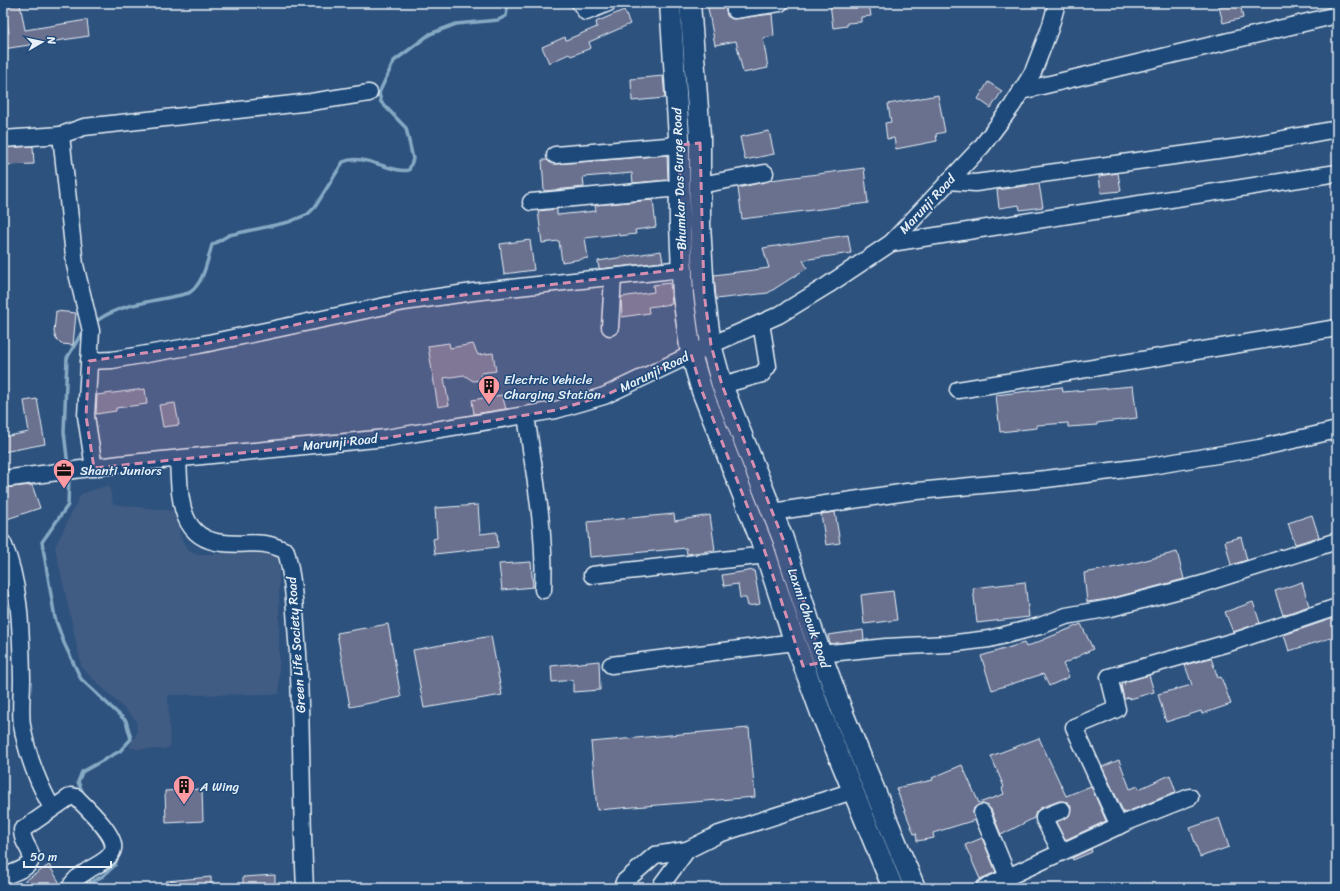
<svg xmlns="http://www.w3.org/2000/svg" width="1340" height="891" font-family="Sriracha,sans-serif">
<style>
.built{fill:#405b83}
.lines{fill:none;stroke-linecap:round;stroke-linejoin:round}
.stream{stroke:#86aac4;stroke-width:3.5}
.building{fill:#6a718f;stroke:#e8f1f8}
.minor-casing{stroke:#e8f1f8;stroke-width:19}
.major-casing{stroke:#e8f1f8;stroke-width:23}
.minor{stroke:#1f4a7a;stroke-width:16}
.major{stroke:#1f4a7a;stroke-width:20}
.marked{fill:#d78fb1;fill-opacity:0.2;stroke:#d78fb1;stroke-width:3;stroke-dasharray:8 5;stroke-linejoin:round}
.labels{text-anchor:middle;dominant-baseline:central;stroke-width:3;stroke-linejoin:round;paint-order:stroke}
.street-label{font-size:13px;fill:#e8f1f8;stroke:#1f4a7a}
.poi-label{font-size:13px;fill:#e8f1f8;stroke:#1f4a7a;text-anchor:start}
</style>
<rect width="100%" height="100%" fill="#2e527e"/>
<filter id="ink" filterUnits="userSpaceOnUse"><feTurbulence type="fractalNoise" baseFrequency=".025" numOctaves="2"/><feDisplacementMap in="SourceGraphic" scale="8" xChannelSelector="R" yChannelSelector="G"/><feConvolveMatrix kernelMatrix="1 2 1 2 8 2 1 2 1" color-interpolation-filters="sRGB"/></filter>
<g filter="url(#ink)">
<path class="built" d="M109 485 113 504 173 511 177 514 180 537 188 550 195 554H214L259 549 277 553 279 568V694L168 695 170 747 162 749H137L129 747 137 733 136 720 82 668 55 547 81 494Z"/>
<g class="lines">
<g class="stream">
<path d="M98 320C124 302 159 301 189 293 204 283 207 261 212 245L229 235 289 222 308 214 315 207 343 162C363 152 391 174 409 170L413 159 406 128 381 102 379 93 394 61 430 34 456 24 498 20 506 16 508 3"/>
<path d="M68 466 64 432 67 358 84 329"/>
<path d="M69 474 68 505 42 542 55 618 64 643 81 679 126 721 131 739 120 751 82 772 78 782 84 795"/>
<path d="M80 888 103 876 115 865 117 857"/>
</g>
</g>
<g class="building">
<path d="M707 3H725L727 16 732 19 772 14 774 36 763 38 768 68 743 73 736 41 715 45Z"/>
<path d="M830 3H869L871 16 861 17V22L847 23V26L833 28Z"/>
<path d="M1218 3H1240L1243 18 1223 23Z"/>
<path d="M20 4 25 30 87 20 89 36 3 49V34L9 33 5 7Z"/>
<path d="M624 10 630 24 589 42 591 48 571 56 569 54 549 63 542 47 565 37 566 40 597 27 596 22Z"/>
<path d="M663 76 665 98 632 101 631 79Z"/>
<path d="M988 82 1002 91 991 108 978 99Z"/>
<path d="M938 95 945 132 936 134 937 141 896 149 894 138 887 139 885 123 891 122 888 104Z"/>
<path d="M769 131 774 154 745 160 740 137Z"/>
<path d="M33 146 34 164 3 165V148Z"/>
<path d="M667 155 668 180 633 183 632 173 583 177 584 187 544 191 542 160H547L551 163 556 164Z"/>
<path d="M864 168 868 203 742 219 738 188 771 180Z"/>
<path d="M1118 173 1121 191 1101 193 1099 176Z"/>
<path d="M1039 184 1043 207 1020 210 1019 205 999 208 997 190Z"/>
<path d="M653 200 656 227 635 230 636 234 619 236V234L585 238 588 258 562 262 559 241 542 243 538 211 557 209V215L596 211 595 205Z"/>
<path d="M848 235 851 253 803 260 807 268 768 293 716 299 714 275 769 268 763 248Z"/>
<path d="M530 240 534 270 504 274 500 244Z"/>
<path d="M661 251 663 262 599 269 598 261Z"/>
<path d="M670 283 672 304 648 307 649 313 622 317 621 297 654 292 653 285Z"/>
<path d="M56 311 76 313 73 345 61 344 56 339 54 332Z"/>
<path d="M449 343 450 348 473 344 478 355 493 353 496 371 481 373 482 380 473 381 464 375 444 378 449 405 438 407 428 346Z"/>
<path d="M1133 386 1137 418 1097 423V425L1068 427V423L1037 425V428L1000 432 996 395 1062 387 1063 392Z"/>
<path d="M145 389 147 404 116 408V411L96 414 97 395Z"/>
<path d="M502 395 506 409 474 414 472 400Z"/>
<path d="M37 399 45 444 3 452V437L29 432 24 401Z"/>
<path d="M175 403 179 425 163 427 159 405Z"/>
<path d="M32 485 40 508 7 519 3 508V488Z"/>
<path d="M478 505 480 534 497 532 498 547 435 554 433 539 437 538 435 508Z"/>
<path d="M835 512 840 543 826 545 821 514Z"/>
<path d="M674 514 675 521 710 515 715 550 687 554 686 548 590 557 587 522Z"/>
<path d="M1312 515 1319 537 1295 544 1288 523Z"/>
<path d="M1241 537 1247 560 1231 565 1225 541Z"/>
<path d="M1177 552 1184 579 1109 599 1087 602 1084 573 1127 565Z"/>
<path d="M531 562 533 587 502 590 499 564Z"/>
<path d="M754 570 760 604 748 606 746 598H740L738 584 724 586 722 575Z"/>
<path d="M1025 582 1029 617 977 623 973 588Z"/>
<path d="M1302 582 1309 606 1283 615 1275 591Z"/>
<path d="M893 591 897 620 864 624 861 595Z"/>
<path d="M1253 602 1260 623 1233 632 1225 612Z"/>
<path d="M1337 617V636L1289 651 1284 635Z"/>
<path d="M388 624 401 697 350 707 337 633Z"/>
<path d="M1081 624 1093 649 1063 664 1069 677 1049 686 1043 674 992 690 981 656 1024 643 1026 647Z"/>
<path d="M863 630 864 640 830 644 828 635Z"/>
<path d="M491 636 502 695 424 708 413 650Z"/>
<path d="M1211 658 1218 678 1221 677 1231 704 1202 714 1201 711 1166 722 1158 694 1192 685 1185 665Z"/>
<path d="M599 661 600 690 573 692V680L552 682 551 666Z"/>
<path d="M1149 675 1154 692 1130 699 1129 697 1124 699 1121 685 1125 684 1124 682Z"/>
<path d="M749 728 755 797 597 810 591 742Z"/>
<path d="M1039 738 1066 796 1091 786 1106 821 1065 840 1056 822 1069 816 1071 807 1068 802 1059 801 1040 808 1036 812 1034 818 1001 835 991 809 983 804 974 808 973 812 975 820 933 833 934 838 917 841 916 833 914 834 896 788 933 780 932 778 962 765 979 803 1004 794 1002 788 1004 787 991 756Z"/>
<path d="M1119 760 1130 789 1138 786 1139 789 1170 775 1176 792 1124 813 1102 767Z"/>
<path d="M202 789 203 821 166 823 165 791Z"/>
<path d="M1219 818 1229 847 1200 857 1190 828Z"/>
<path d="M982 838 996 872 980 879 965 845Z"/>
<path d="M1091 849 1092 852 1073 860 1072 858Z"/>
<path d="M49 865 61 885V888H14Z"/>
<path d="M275 875V888H243V877Z"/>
<path d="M211 877V888H167L166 881Z"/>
</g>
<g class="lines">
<g class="minor-casing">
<g id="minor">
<path d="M580 3 586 12 608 3"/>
<path d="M734 3 735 10 780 3"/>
<path d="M1021 91 1337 15"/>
<path d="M61 135 84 127 311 102 369 93"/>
<path d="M3 139 61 135 75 265 91 331 86 416 94 468"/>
<path d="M555 155 679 145"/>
<path d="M949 181 975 183 1240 147 1337 129"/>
<path d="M700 185 765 173"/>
<path d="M531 202 679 188"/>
<path d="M891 243 1337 173"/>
<path d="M610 327 613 277"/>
<path d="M89 361 112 360 199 345 404 302 473 292 682 269"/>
<path d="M722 385 762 374 768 366 761 323"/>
<path d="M958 390 1337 328"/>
<path d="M526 415C534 473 546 531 543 590"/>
<path d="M178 459C180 493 177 539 223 543 248 546 259 538 286 551 295 584 295 619 298 653 302 731 301 810 305 888"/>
<path d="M3 479 121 464 386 438 556 410 604 396 711 345 779 315 828 285 891 243 982 146 1012 106 1033 72 1050 28 1057 3"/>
<path d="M772 512 907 492 1046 479 1151 466 1259 448 1337 430"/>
<path d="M3 543C21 584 21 635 22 679 22 694 20 710 22 725 27 756 37 781 52 808"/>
<path d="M592 575 766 555"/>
<path d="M821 654 886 647 948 644 989 639 1040 626 1066 616 1111 608 1199 585 1337 541"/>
<path d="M611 665 795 642"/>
<path d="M982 813 1008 877"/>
<path d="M1119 826 1074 727 1117 709 1109 677 1235 641 1337 607"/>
<path d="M1061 852 1044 819V817L1062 810"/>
<path d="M3 877C18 870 39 867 28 848 24 841 22 837 22 830L71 796 76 797C85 806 117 836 113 849 111 859 98 864 90 869 82 875 74 878 70 888"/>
<path d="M662 884 687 850 719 834 853 791"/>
<path d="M622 888 624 882 655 855 687 850"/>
<path d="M984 888 1127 822 1190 797"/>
</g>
</g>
<g class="major-casing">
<g id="major">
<path d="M670 3 679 137 680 224 683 296 691 354 702 391 763 546 790 628 821 713 893 888"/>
<path d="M690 3 700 136V224L704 293 711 345 722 385 783 539 809 621 844 716 915 888"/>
</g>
</g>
<use href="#minor" class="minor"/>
<use href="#major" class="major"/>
</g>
</g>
<path class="marked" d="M700 143 704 293 711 345 722 385 783 539 824 662 803 666 763 546 702 391 691 354 604 396 556 410 386 438 94 468 86 416 89 361 199 345 404 302 682 269 679 145Z"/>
<defs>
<g id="building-pin" transform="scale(1.15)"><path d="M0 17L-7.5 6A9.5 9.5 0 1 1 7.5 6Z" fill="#ff9aa2" stroke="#1f4a7a"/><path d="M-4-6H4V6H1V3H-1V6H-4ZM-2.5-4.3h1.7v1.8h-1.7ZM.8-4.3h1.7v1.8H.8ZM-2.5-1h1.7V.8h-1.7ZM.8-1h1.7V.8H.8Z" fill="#111"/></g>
<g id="office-pin" transform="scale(1.15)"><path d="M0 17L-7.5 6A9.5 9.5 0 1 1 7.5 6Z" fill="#ff9aa2" stroke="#1f4a7a"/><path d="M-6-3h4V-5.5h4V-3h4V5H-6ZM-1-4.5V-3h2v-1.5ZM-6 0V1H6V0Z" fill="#111"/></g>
</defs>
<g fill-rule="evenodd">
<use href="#building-pin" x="489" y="386"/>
<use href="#office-pin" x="64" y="470"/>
<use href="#building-pin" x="184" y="786"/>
</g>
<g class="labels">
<g class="street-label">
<text transform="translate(679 179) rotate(-92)">Bhumkar Das Gurge Road</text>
<text transform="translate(927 204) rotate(-47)">Marunji Road</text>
<text transform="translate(654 372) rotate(-26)">Marunji Road</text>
<text transform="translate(340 442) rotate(-6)">Marunji Road</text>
<text transform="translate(809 618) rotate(71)">Laxmi Chowk Road</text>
<text transform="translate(296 645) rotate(-94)">Green Life Society Road</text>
</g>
<g class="poi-label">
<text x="504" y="379">Electric Vehicle<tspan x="504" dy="15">Charging Station</tspan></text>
<text x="80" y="470">Shanti Juniors</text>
<text x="200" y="786">A Wing</text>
</g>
</g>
<rect width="1340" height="891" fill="none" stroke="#1f4a7a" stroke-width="16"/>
<rect x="8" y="8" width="1324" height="875" fill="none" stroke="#e8f1f8" stroke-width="1.5" filter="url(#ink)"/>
<g transform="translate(42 42) rotate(81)" stroke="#1f4a7a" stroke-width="3" paint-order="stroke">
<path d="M0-3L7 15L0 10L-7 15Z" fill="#e8f1f8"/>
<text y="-6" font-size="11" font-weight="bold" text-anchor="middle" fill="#e8f1f8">N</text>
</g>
<path d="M24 861v6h87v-6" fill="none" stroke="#e8f1f8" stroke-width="2"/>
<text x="30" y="861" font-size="12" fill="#e8f1f8" stroke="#1f4a7a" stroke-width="3" paint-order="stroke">50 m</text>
</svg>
